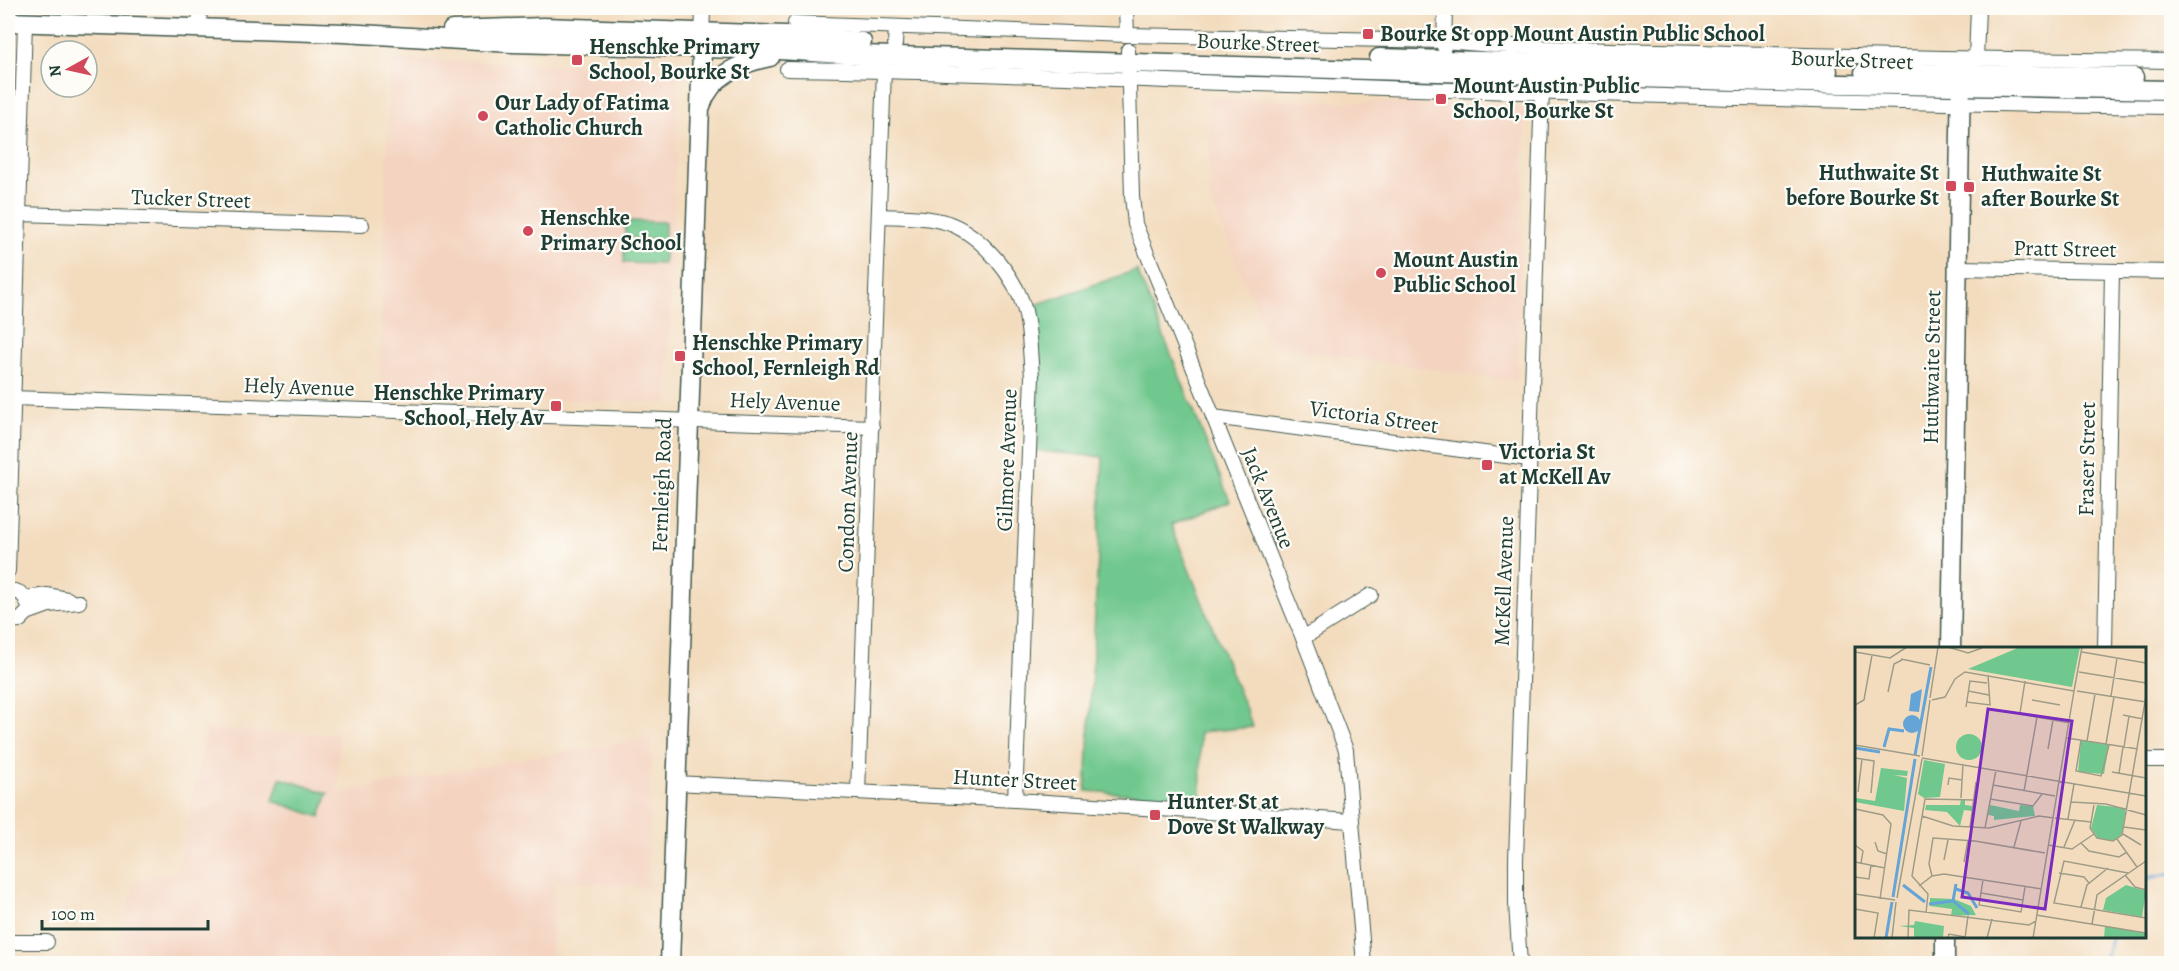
<svg xmlns="http://www.w3.org/2000/svg" width="2179" height="971" font-family="Alegreya,serif">
<style>
.built{fill:#f4d3c0}
.green{fill:#71c88e;stroke:#488261;stroke-width:1.5}
.lines{fill:none;stroke-linecap:round;stroke-linejoin:round}
.stream{stroke:#64a4d7;stroke-width:3}
.street-casing{stroke:#3f5549;stroke-width:16}
.secondary-casing{stroke:#3f5549;stroke-width:21}
.street{stroke:#fff;stroke-width:14}
.secondary{stroke:#fff;stroke-width:18}
.poi-dot{fill:#d1495b;stroke:#fdfcf7;stroke-width:2}
.labels{text-anchor:middle;dominant-baseline:central;stroke-width:4.5;stroke-linejoin:round;paint-order:stroke}
.poi-label{font-size:22px;font-weight:bold;fill:#1f3d34;stroke:#fdfcf7;text-anchor:start}
.street-label{font-size:22px;fill:#1f3d34;stroke:#fdfcf7}
.inset-river{fill:none;stroke:#64a4d7;stroke-width:3}
.inset-road{fill:none;stroke:#9e9c87;stroke-width:1.5}
.view{fill:#7b2cbf;fill-opacity:0.15;stroke:#7b2cbf;stroke-width:3}
.inset-edge{fill:none;stroke:#1f3d34;stroke-width:3}
</style>
<rect width="100%" height="100%" fill="#fdfcf7"/>
<filter id="ink" filterUnits="userSpaceOnUse"><feTurbulence type="fractalNoise" baseFrequency=".0167" numOctaves="2"/><feDisplacementMap in="SourceGraphic" scale="12" xChannelSelector="R" yChannelSelector="G"/><feConvolveMatrix kernelMatrix="1 2 1 2 8 2 1 2 1" color-interpolation-filters="sRGB"/></filter>
<filter id="wash" filterUnits="userSpaceOnUse"><feTurbulence type="fractalNoise" baseFrequency=".008" numOctaves="4" result="noise"/><feDisplacementMap in="SourceGraphic" scale="24" xChannelSelector="R" yChannelSelector="G"/><feGaussianBlur stdDeviation="1.35" result="paint"/><feColorMatrix in="noise" values="0 0 0 0 0 0 0 0 0 0 0 0 0 0 0 0 0 1.4 0 .05"/><feComposite in="paint" operator="in"/></filter>
<g filter="url(#wash)">
<rect width="100%" height="100%" fill="#f3dcbe"/>
<g class="built">
<path d="M390 59 679 68 667 403 379 394Z"/>
<path d="M1209 98 1519 106 1526 113 1517 381 1271 347 1210 198Z"/>
<path d="M207 729 339 734 338 793 533 757 652 738 648 887 555 882 551 963 111 964 135 881 178 870Z"/>
</g>
<g class="green">
<path d="M625 221 665 222V239L625 238Z"/>
<path d="M624 246 664 247V264L624 263Z"/>
<path d="M1137 270 1230 501 1171 525 1253 727 1200 732 1201 799 1086 791 1103 457 1038 451 1037 355 1032 306Z"/>
<path d="M280 778 328 793 320 817 273 801Z"/>
</g>
<g class="lines">
<g class="stream">
<path d="M2144 879 2172 873"/>
<path d="M2103 964 2112 936"/>
</g>
</g>
</g>
<g filter="url(#ink)">
<g class="lines">
<g class="street-casing">
<g id="street">
<path d="M1126 8 1127 35"/>
<path d="M795 23 1127 35 1444 41C1539 50 1635 50 1730 53 1877 57 2024 60 2172 61"/>
<path d="M199 28 200 8"/>
<path d="M702 41 703 8"/>
<path d="M895 44 896 27"/>
<path d="M1444 47 1445 8"/>
<path d="M1128 50 1132 196 1135 224 1303 638 1346 750 1364 964"/>
<path d="M1976 59 1978 8"/>
<path d="M787 69C942 71 1097 79 1253 84 1559 93 1865 103 2172 107"/>
<path d="M19 214 362 225"/>
<path d="M879 216C901 217 926 216 948 223 982 235 1016 277 1025 311 1030 332 1030 354 1032 376L1015 800"/>
<path d="M1958 268 2172 272"/>
<path d="M12 398 872 427"/>
<path d="M1213 417 1529 459"/>
<path d="M8 571 25 22"/>
<path d="M8 591C18 590 25 594 28 605"/>
<path d="M26 598 48 595 68 599"/>
<path d="M8 621 20 620 27 613 49 605 79 602"/>
<path d="M1303 638 1371 595"/>
<path d="M2105 648 2112 271"/>
<path d="M2144 760H2172"/>
<path d="M675 783 1015 800 1352 821"/>
<path d="M858 792 884 70"/>
<path d="M8 942H47"/>
<path d="M1520 964 1516 904V860L1542 91"/>
</g>
</g>
<g class="secondary-casing">
<g id="secondary">
<path d="M8 22 344 33 512 43 779 50 861 55 1842 84 2172 90"/>
<path d="M452 30 543 27 785 35 862 42"/>
<path d="M1379 58 1828 71"/>
<path d="M1864 72 2134 77"/>
<path d="M701 106C711 75 740 63 770 57"/>
<path d="M1951 648 1961 74"/>
<path d="M670 964 702 50"/>
<path d="M1945 964V936"/>
</g>
</g>
<use href="#street" class="street"/>
<use href="#secondary" class="secondary"/>
</g>
</g>
<g class="poi-dot">
<rect x="1362" y="28" width="12" height="12" rx="3"/>
<rect x="571" y="54" width="12" height="12" rx="3"/>
<rect x="1435" y="93" width="12" height="12" rx="3"/>
<circle cx="483" cy="116" r="6"/>
<rect x="1945" y="180" width="12" height="12" rx="3"/>
<rect x="1963" y="181" width="12" height="12" rx="3"/>
<circle cx="528" cy="231" r="6"/>
<circle cx="1381" cy="273" r="6"/>
<rect x="674" y="350" width="12" height="12" rx="3"/>
<rect x="550" y="400" width="12" height="12" rx="3"/>
<rect x="1481" y="459" width="12" height="12" rx="3"/>
<rect x="1149" y="809" width="12" height="12" rx="3"/>
</g>
<g class="labels">
<g class="poi-label">
<text x="1380" y="34">Bourke St opp Mount Austin Public School</text>
<text x="589" y="47">Henschke Primary<tspan x="589" dy="25">School, Bourke St</tspan></text>
<text x="1453" y="86">Mount Austin Public<tspan x="1453" dy="25">School, Bourke St</tspan></text>
<text x="495" y="103">Our Lady of Fatima<tspan x="495" dy="25">Catholic Church</tspan></text>
<text x="1939" y="173" text-anchor="end">Huthwaite St<tspan x="1939" dy="25">before Bourke St</tspan></text>
<text x="1981" y="174">Huthwaite St<tspan x="1981" dy="25">after Bourke St</tspan></text>
<text x="540" y="218">Henschke<tspan x="540" dy="25">Primary School</tspan></text>
<text x="1393" y="260">Mount Austin<tspan x="1393" dy="25">Public School</tspan></text>
<text x="692" y="343">Henschke Primary<tspan x="692" dy="25">School, Fernleigh Rd</tspan></text>
<text x="544" y="393" text-anchor="end">Henschke Primary<tspan x="544" dy="25">School, Hely Av</tspan></text>
<text x="1499" y="452">Victoria St<tspan x="1499" dy="25">at McKell Av</tspan></text>
<text x="1167" y="802">Hunter St at<tspan x="1167" dy="25">Dove St Walkway</tspan></text>
</g>
<g class="street-label">
<text transform="translate(1258 43) rotate(2)">Bourke Street</text>
<text transform="translate(1852 60) rotate(2)">Bourke Street</text>
<text transform="translate(191 199) rotate(2)">Tucker Street</text>
<text transform="translate(2065 249) rotate(1)">Pratt Street</text>
<text transform="translate(1932 367) rotate(-89)">Huthwaite Street</text>
<text transform="translate(299 387) rotate(2)">Hely Avenue</text>
<text transform="translate(785 402) rotate(2)">Hely Avenue</text>
<text transform="translate(1374 417) rotate(8)">Victoria Street</text>
<text transform="translate(2087 459) rotate(-89)">Fraser Street</text>
<text transform="translate(1007 460) rotate(-88)">Gilmore Avenue</text>
<text transform="translate(662 485) rotate(-88)">Fernleigh Road</text>
<text transform="translate(1268 498) rotate(68)">Jack Avenue</text>
<text transform="translate(848 502) rotate(-88)">Condon Avenue</text>
<text transform="translate(1504 581) rotate(-88)">McKell Avenue</text>
<text transform="translate(1015 780) rotate(3)">Hunter Street</text>
</g>
</g>
<g transform="translate(1855 647)">
<rect width="291" height="291" fill="#f3dcbe"/>
<path d="M165 0H225L217 40 113 22ZM101 100a13 13 0 1 1 26 0a13 13 0 1 1-26 0ZM226 93 254 98 249 127 223 125ZM69 113 90 117 85 150 69 151 63 147ZM26 121 53 124 52 129 39 128 52 131 49 164 0 155V137L1 151 20 154ZM106 152H110V158L118 159 117 164 109 163 105 179 92 165 70 163 71 158H105ZM135 158 164 164 165 158 178 159 180 169 139 173V169L133 168ZM242 158 271 161 267 187 259 194 243 191 236 181ZM271 238 291 244 287 270 248 263 251 251ZM75 251 99 252 116 259 121 268 96 269 97 262 75 259ZM60 274 89 279 88 291H59V281L44 279 59 278ZM250 279 291 286V291H249Z" fill="#71c88e"/>
<path d="M67 42 64 65 54 64 56 47ZM48 77a9 9 0 1 1 18 0a9 9 0 1 1-18 0Z" fill="#64a4d7"/>
<path class="inset-river" d="M29 100 34 82 49 84M0 101 25 105M60 108 76 20M101 237 98 254 114 267M48 238 70 255M101 242 113 246 122 261M38 250 60 112M74 257 98 254M31 291 37 255"/>
<path class="inset-road" d="M93 0 113 6 127 1M0 5 35 11 52 0M227 5 291 16M46 12 75 18M224 25 291 36M113 44 134 48M219 44 227 0M222 44 291 55M33 45 39 17 47 13M256 49 262 11M75 51 83 0M77 53 90 50 100 32 110 25 219 44M177 53 205 58M111 55 135 58 133 28M0 58 9 53 17 8M111 60 115 34 132 36M165 66 170 34M165 67 215 76M268 68 288 72M212 91 283 102M226 93 221 124 246 129 254 98M232 94 240 47M251 97 259 50M0 98 65 109M269 100 274 69M193 102 198 73M67 109 75 53M0 111 19 114 16 146M67 111 291 149M257 125 291 131M264 126 268 100M93 138 94 131 107 133M138 138 200 149M169 144 182 70M3 145 7 112M106 151 108 117M135 152 178 159 187 147M216 155 251 157 291 168M239 158 235 181 242 191 258 194 267 188 291 49M0 162 28 168 36 177 25 252M67 169 98 179 134 181 184 169 199 171M200 171 236 175M213 172 219 137M115 180 121 135M269 180 291 183M130 181 141 123M268 187 286 198M262 192 282 220M20 195 23 204 32 207M226 196 234 204 264 210 272 205M0 198 8 204 6 216M193 198 217 202 239 187M159 200 166 174M209 200 220 173M89 213 93 193M0 215 30 221M109 215 113 193M204 226 229 230 234 236M273 226 209 214 199 256 291 271M270 228 280 240 291 243M77 229 74 217 78 191 120 194 190 206M0 230 14 232 16 218M128 233 124 258 166 265 170 240M64 239 77 229 89 227 187 242M126 246 168 253M0 247 40 253M42 251 67 112M226 260 232 238 253 221M0 262 23 266 19 291M71 266 73 247 57 229 70 152 120 153M181 268 291 286M237 277 242 248 291 214M37 291 41 255M53 291 54 263 174 278 181 274M93 291 94 287 110 290M110 291 113 269M132 291 137 272M178 291 219 44"/>
<path class="view" d="M133 62 217 74 190 262 107 250Z"/>
<rect width="291" height="291" class="inset-edge"/>
</g>
<rect width="2179" height="971" fill="none" stroke="#fdfcf7" stroke-width="30"/>
<g transform="translate(69 69) rotate(262)"><circle r="28" fill="#fdfcf7" stroke="#a4b0a9" stroke-width="1.5"/>
<path d="M0-4.5L10 22L0 15L-10 22Z" fill="#d1495b"/>
<text y="-9" font-size="16" font-weight="bold" text-anchor="middle" fill="#1f3d34">N</text>
</g>
<path d="M42 920v9h166v-9" fill="none" stroke="#1f3d34" stroke-width="3"/>
<text x="51" y="920" font-size="18" fill="#1f3d34" stroke="#fdfcf7" stroke-width="4.5" paint-order="stroke">100 m</text>
</svg>
